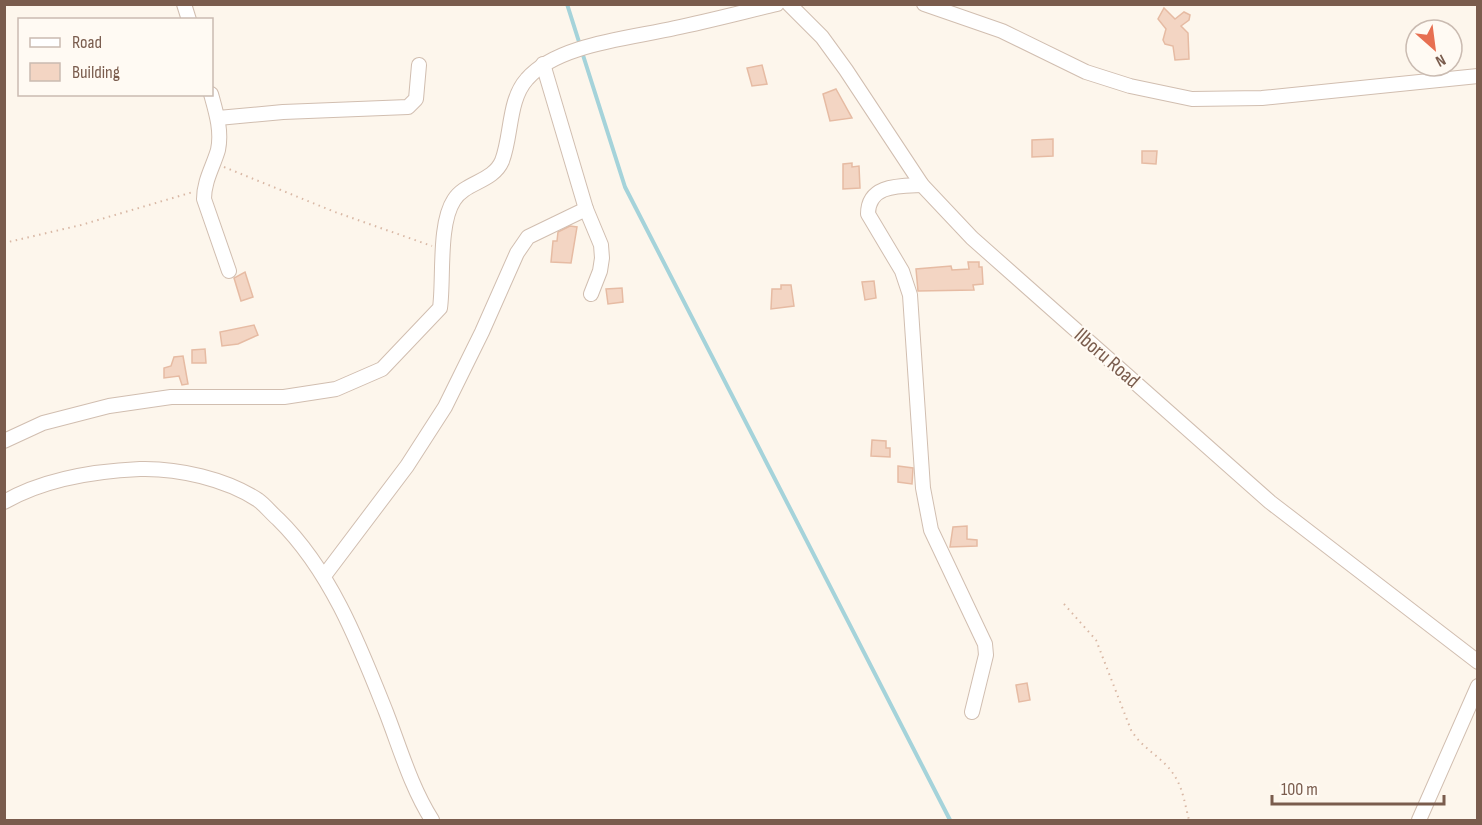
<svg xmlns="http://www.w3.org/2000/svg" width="1482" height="825" font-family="'Sofia Sans Condensed',sans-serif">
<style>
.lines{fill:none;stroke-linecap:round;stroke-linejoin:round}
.stream{stroke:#a5d3da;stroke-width:4}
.building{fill:#f3d5c3;stroke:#e6bba3;stroke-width:1.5}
.minor-casing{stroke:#d1beb0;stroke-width:16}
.path{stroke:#d9b8a5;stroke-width:2;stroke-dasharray:1.5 4.5;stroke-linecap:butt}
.minor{stroke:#fff;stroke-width:14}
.labels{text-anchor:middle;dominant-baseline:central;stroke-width:4.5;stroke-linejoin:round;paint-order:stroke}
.street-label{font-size:21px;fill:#7a5c4d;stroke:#fffaf3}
</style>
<rect width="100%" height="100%" fill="#fdf6ec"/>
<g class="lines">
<g class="stream">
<path d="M567 4 580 45"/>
<path d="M582 52 625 187 950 820"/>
</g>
</g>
<g class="building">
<path d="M1164 8 1175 19 1184 12 1190 15 1189 20 1181 26 1188 33 1189 59 1175 60 1173 46 1165 44 1163 40 1166 29 1158 19Z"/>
<path d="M762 65 767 84 752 86 747 68Z"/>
<path d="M836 89 852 118 830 121 823 94Z"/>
<path d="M1053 139V156L1032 157V140Z"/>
<path d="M1142 151H1157L1156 164 1142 163Z"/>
<path d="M852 163V167L859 166 860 188 843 189V164Z"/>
<path d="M570 226 577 227 571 263 551 262 553 241H557L558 232Z"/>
<path d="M968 262H979V267H982L983 284 973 285 974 290 918 291 916 269 951 266 952 270 969 269Z"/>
<path d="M245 272 253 297 241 301 234 278Z"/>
<path d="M874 281 876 298 865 300 862 282Z"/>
<path d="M781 285H791L794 306 771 309 772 289H781Z"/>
<path d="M622 288 623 302 608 304 606 289Z"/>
<path d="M254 325 258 335 238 344 222 346 220 332Z"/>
<path d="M205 349 206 363H192V350Z"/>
<path d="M183 356 188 384 182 385 179 376 164 378V368L171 366 174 357Z"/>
<path d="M872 440 886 441V448H890V457L871 456Z"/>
<path d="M898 466 913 468 912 484 898 482Z"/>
<path d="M967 526V539L977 540V546L950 547 953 527Z"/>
<path d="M1027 683 1030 700 1019 702 1016 685Z"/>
</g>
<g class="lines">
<g class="minor-casing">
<g id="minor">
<path d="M184 4 189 20"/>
<path d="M789 4 822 37 846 70 922 185 972 238 1270 502 1478 662"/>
<path d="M924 4 1002 31 1086 72 1130 86 1192 99 1262 98 1478 76"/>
<path d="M543 64 586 209 601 245 602 258 600 271 591 294"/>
<path d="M211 94C216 112 222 131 218 150 213 167 204 181 204 199L229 271"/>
<path d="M218 118 283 112 408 107 416 99 419 65"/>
<path d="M922 185C900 186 868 184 868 214L902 271 910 295 923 488 931 530 985 644 986 655 972 712"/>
<path d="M4 441 43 423 109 406 171 397H284L336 389 382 369 440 308C444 280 438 224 454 200 465 182 493 182 502 161 512 135 508 100 527 79 557 44 632 38 675 28 709 21 743 12 777 4"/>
<path d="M4 502C44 479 95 471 140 469 178 468 226 479 258 500 265 505 271 513 278 519 331 571 359 644 386 712 400 748 411 787 432 820"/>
<path d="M324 576 407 466 445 407 482 332 517 253 528 237 586 209"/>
<path d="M1419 820 1478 686"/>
</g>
</g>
<g class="path">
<path d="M224 167 335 212 432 246"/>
<path d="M4 243 81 225 193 192"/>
<path d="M1064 604 1096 640 1131 730C1143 750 1163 757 1174 775 1183 788 1185 805 1189 820"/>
</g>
<use href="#minor" class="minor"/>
</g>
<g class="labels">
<g class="street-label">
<text transform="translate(1107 358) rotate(41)">Ilboru Road</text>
</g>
</g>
<rect width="1482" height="825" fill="none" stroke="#7a5c4d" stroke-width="12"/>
<rect x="18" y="18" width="195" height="78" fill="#fffaf3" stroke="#cabbb1" stroke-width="1.5"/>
<rect x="30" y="38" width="30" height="9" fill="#ffffff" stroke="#cabbb1" stroke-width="1.5"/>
<text x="72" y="48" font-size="18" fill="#7a5c4d">Road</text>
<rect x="30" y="63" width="30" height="18" fill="#f3d5c3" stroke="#cabbb1" stroke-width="1.5"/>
<text x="72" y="78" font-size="18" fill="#7a5c4d">Building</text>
<g transform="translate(1434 48) rotate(152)"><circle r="28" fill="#fffaf3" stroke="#cabbb1" stroke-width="1.5"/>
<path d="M0-4.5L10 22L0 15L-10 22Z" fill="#e76f51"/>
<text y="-9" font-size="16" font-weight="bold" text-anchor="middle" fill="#7a5c4d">N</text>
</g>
<path d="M1272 795v9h172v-9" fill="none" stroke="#7a5c4d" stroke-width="3"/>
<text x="1281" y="795" font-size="18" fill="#7a5c4d" stroke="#fffaf3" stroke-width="4.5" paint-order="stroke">100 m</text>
</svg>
